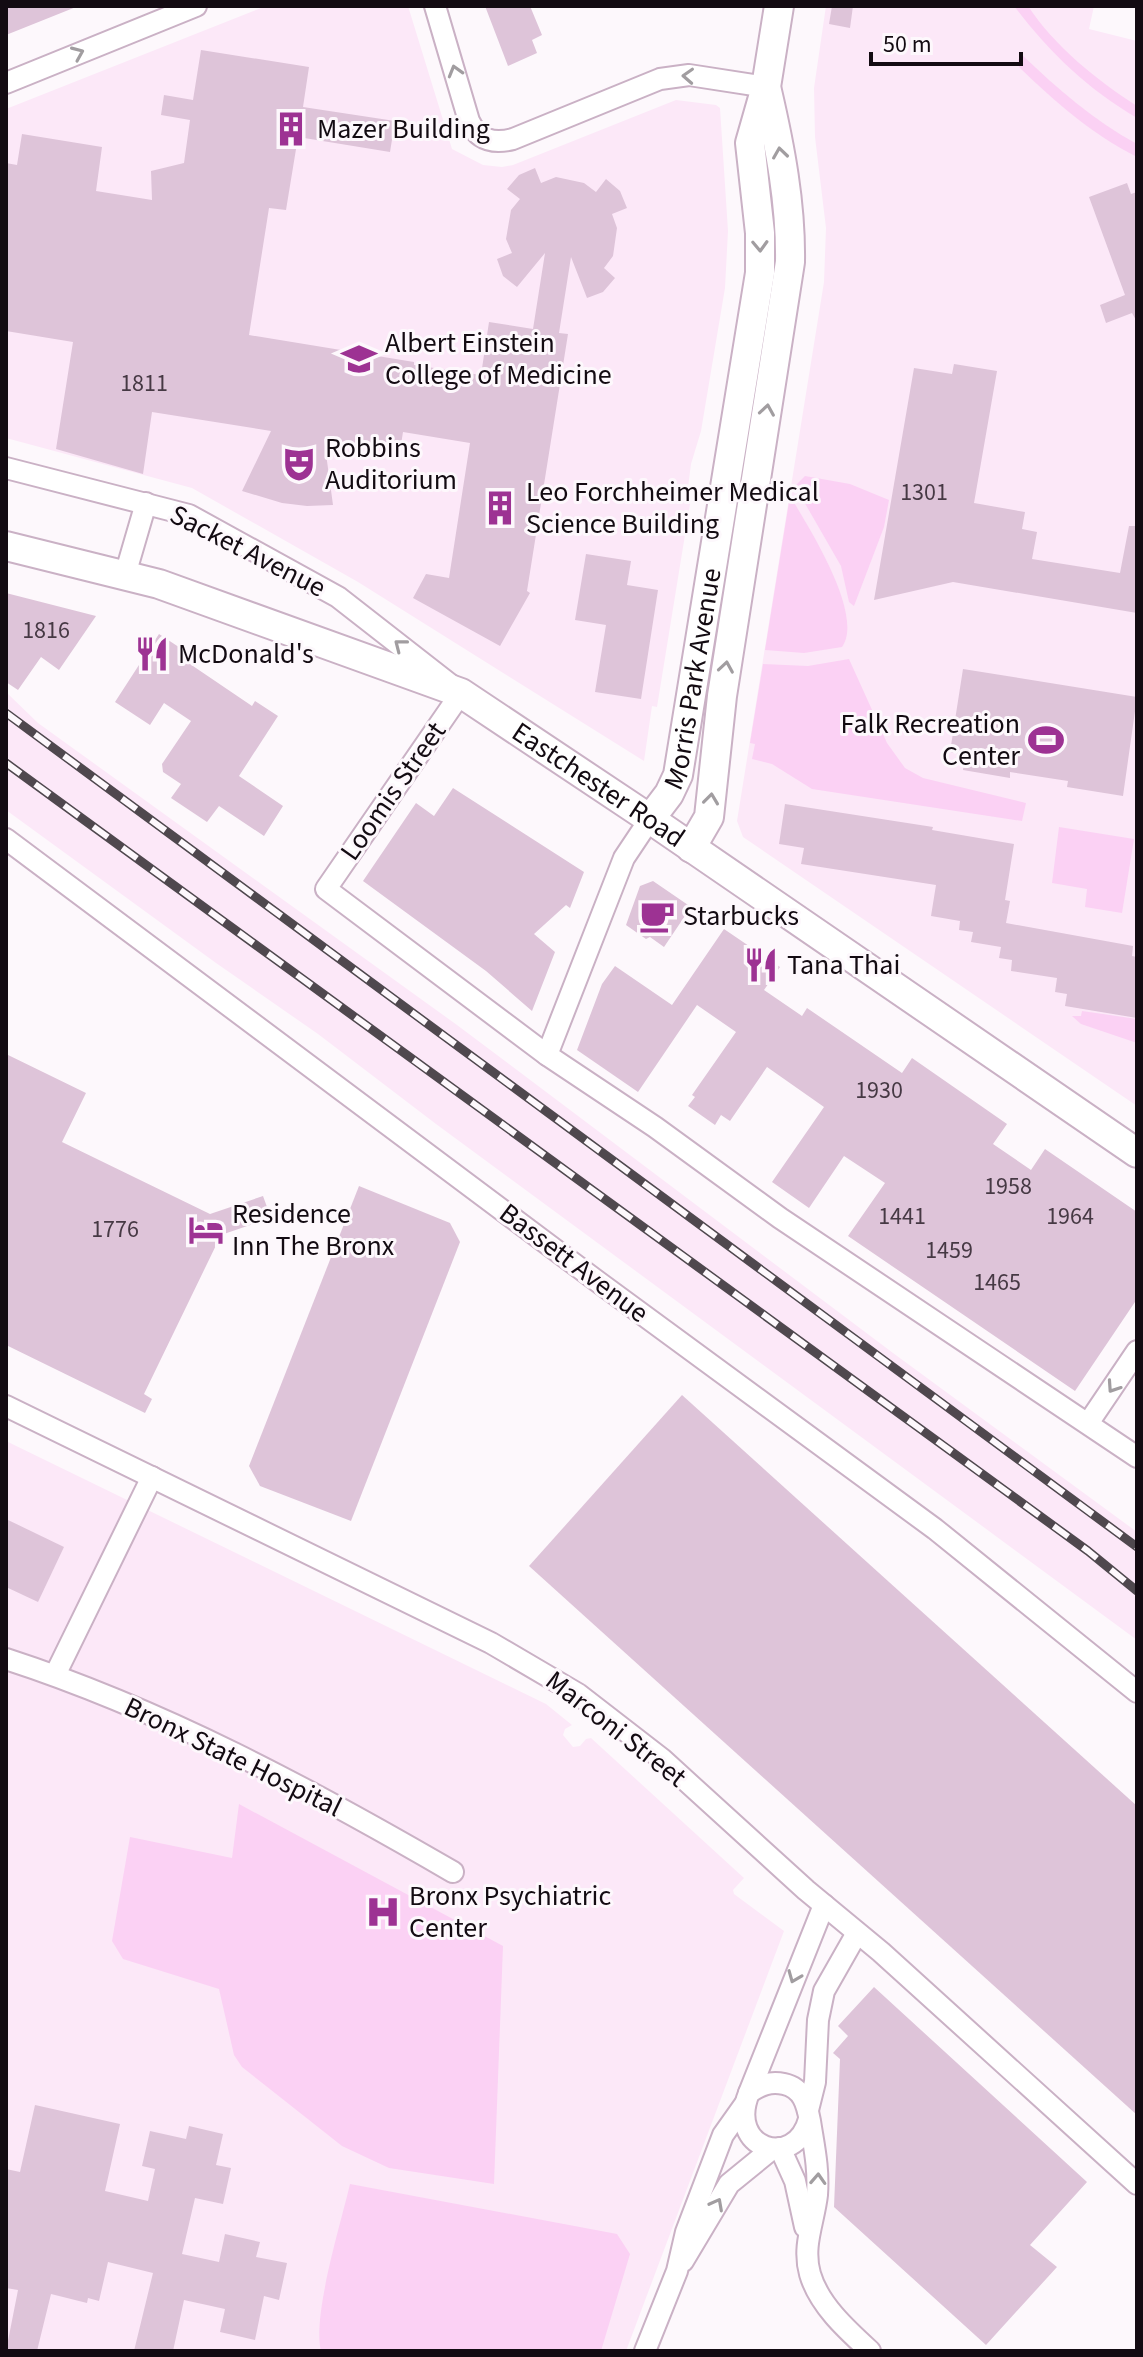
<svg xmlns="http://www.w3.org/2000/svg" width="1143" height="2357" font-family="'Source Sans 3',sans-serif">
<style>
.built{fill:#fce8f8}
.green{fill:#fbd1f4}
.building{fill:#dec4d9}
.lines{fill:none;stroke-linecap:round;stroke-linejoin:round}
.minor-casing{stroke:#cab1c5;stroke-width:24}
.secondary-casing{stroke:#cab1c5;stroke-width:32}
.minor{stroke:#fff;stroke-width:20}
.secondary{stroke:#fff;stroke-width:28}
.rail-casing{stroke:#4f484e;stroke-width:9}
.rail{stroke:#fdf8fc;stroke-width:6;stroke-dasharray:18;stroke-linecap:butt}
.oneway{stroke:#a19da0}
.labels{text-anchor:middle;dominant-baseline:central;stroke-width:6;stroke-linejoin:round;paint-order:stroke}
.number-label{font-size:24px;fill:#463944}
.poi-label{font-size:28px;fill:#130b12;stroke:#fdf8fc;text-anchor:start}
.street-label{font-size:28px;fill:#130b12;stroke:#fdf8fc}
</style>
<rect width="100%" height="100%" fill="#fdf8fc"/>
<g class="built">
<path d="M266 6H408L452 149 483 165 502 167 513 165 676 100 716 105 720 108 728 231 725 288 701 431 691 464 687 495 691 498 657 707 652 706 644 761 358 582 192 488 6 438V109Z"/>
<path d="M826 6H1094L1089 29 1137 41V1106L743 837 737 821 824 282 826 228 815 137 814 88Z"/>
<path d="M6 692 38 723 457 1025 893 1353 1137 1532V1640L436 1124 318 1034 216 963 6 810Z"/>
<path d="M6 1441 546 1704 572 1725 565 1729 563 1735 573 1747 580 1746 586 1739 591 1738 744 1878 733 1890 734 1894 784 1931 626 2351H6Z"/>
</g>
<g class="green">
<path d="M1014 6H1028C1055 47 1097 80 1137 106V118C1087 89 1049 52 1014 6Z"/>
<path d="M1022 55C1058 89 1093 120 1137 144V157C1092 134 1055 102 1019 67L1018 60Z"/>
<path d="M805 476 850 484 889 500 884 527 854 606 849 602 841 566 795 486Z"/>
<path d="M790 496C808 526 865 615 842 647L804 653 765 650Z"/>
<path d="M849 659 887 743 905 768 923 778 1026 803 1022 821 812 789 772 764 752 759 755 744 750 743 763 664 808 666Z"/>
<path d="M1059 827 1134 839 1122 913 1085 907 1087 889 1052 883Z"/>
<path d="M1082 1011 1137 1019V1043L1081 1024 1072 1016H1081Z"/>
<path d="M239 1804 503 1946 494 2184 389 2168 342 2146 242 2067 234 2055 219 1989 123 1959 112 1941 130 1837 232 1858Z"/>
<path d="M350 2184 617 2234 630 2254 601 2351H321C312 2316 341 2223 350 2184Z"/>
</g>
<g class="building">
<path d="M6 6H76V7L6 35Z"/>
<path d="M485 6H530L542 35 532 40 537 53 508 66Z"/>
<path d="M832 6H853L850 28 829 24Z"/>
<path d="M201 50 309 67 303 107 395 121 390 152 298 137 286 210 269 208 249 335 414 362V365L481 375 489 322 533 329 545 253 517 287 503 276 497 259 512 253 506 239 511 210 520 199 507 189 519 175 535 168 541 183 556 177 584 183 596 192 606 179 620 191 627 208 612 214 617 228 613 256 604 268 615 278 603 292 587 298 571 257 559 333 568 334 527 591 530 593 500 646 413 598 426 574 449 578 470 443 403 432 400 451 324 439 333 505 307 506 282 503 242 491 271 431 152 412 143 474 56 449 73 342 6 331V163L17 165 22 134 102 147 96 191 152 200 151 171 184 163 190 120 161 115 164 95 193 100Z"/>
<path d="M1127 183 1131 194 1137 192V322L1132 313 1106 323 1100 305 1125 295 1089 197Z"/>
<path d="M954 364 997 371 974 503 1025 512 1022 529 1037 532 1032 559 1120 573 1129 526H1137V613L953 582 874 600 914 368 952 374Z"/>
<path d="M586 554 631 561 627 585 658 590 641 699 595 692 606 625 575 620Z"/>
<path d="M6 593 96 616 59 670 41 657 18 690 6 682Z"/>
<path d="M159 634 194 657 190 664 252 706 255 701 278 716 239 776 283 806 264 836 219 806 207 822 171 798 181 784 163 772 162 764 191 721 164 703 150 725 115 702Z"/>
<path d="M963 669 1137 697 1123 796 1067 787 1068 781 1010 772V778L963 770 964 760 960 759 961 754 950 752Z"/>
<path d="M453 788 584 872 570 908 566 905 534 934 555 952 532 1011 486 971 363 881 416 803 434 816Z"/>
<path d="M785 804 933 827 932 830 1014 844 1005 900 1010 901 1006 923 1133 946 1132 956 1137 957V1018L1065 1006 1067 994 1055 992 1057 978 1011 971 1012 960 999 958 1001 947 971 942 973 932 959 930 960 921 931 916 936 885 801 864 804 848 779 844Z"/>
<path d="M653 881 691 907 664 947 650 937 646 939 626 925 640 886Z"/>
<path d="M724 929 780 967 764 990 802 1016 807 1008 902 1073 912 1058 1007 1124 993 1144 1031 1170 1045 1149 1137 1212V1299L1075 1391 848 1236 885 1183 844 1156 809 1208 772 1182 824 1107 767 1067 730 1121 721 1115 715 1125 688 1106 695 1097 692 1095 736 1032 697 1005 638 1092 577 1050 602 984 615 966 672 1005Z"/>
<path d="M6 1054 86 1093 62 1142 210 1214 263 1196 271 1218 221 1235 144 1394 152 1399 145 1413 6 1345Z"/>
<path d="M359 1186 450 1223 460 1242 351 1521 260 1486 249 1466Z"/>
<path d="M682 1395 1137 1806V2115L529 1566Z"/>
<path d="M6 1519 64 1547 38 1602 6 1587Z"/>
<path d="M874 1987 1087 2182 1030 2245 1057 2267 986 2345 834 2207 840 2059 833 2053 848 2036 838 2026Z"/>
<path d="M35 2105 120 2124 105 2191 148 2201 155 2169 142 2166 150 2131 186 2139 189 2126 223 2134 216 2165 231 2168 223 2204 195 2198 182 2254 219 2262 225 2234 260 2242 256 2257 287 2263 279 2300 264 2296 255 2340 220 2332 225 2309 184 2300 173 2351H134L153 2273 108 2262 99 2301 88 2298 87 2303 51 2294 37 2351H6L18 2290 6 2288V2169L20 2172Z"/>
</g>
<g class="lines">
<g class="minor-casing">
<g id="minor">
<path d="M435 6 469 121C478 140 493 144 513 139L660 79 689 75 766 87"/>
<path d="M6 83 196 6"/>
<path d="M6 468 189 515 338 597 461 693 326 889 547 1055 655 1127 780 1218 1137 1457"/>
<path d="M125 575 146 503"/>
<path d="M6 839 597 1281 935 1529 1137 1692"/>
<path d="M547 1055 624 858 650 819"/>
<path d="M6 1406 491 1643 578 1694 662 1759 806 1890 881 1952 1137 2184"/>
<path d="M1089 1422 1137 1351"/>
<path d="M6 1659C163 1710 310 1789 453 1872"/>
<path d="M55 1675 152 1477"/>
<path d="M749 2093 824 1905"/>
<path d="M808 2110 815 2082 818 2020 824 1991 857 1933"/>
<path d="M809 2119C795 2171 726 2149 749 2093 760 2085 770 2081 784 2084 803 2088 807 2105 810 2121 814 2147 819 2168 817 2195 814 2222 802 2246 810 2274 819 2305 847 2330 870 2351"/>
<path d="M780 2148 795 2181 805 2227"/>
<path d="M683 2261 729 2184 772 2149"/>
<path d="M645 2351 677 2271 686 2232 723 2135 745 2104"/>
</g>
</g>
<g class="secondary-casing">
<g id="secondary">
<path id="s1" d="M6 546 159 584 461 693 650 819 1137 1153"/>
<path id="s2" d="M650 819 669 794 678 775 760 273V233L750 143 766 87 779 6"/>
<path d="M691 848 709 817 722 696 790 262C791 204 780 147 767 91"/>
</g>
</g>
<use href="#minor" class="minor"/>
<use href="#secondary" class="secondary"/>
<g class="rail-casing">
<g id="rail">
<path d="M6 713 1137 1547"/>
<path d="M6 763 1088 1551 1137 1591"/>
</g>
</g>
<use href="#rail" class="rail"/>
</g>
<defs><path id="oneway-chevron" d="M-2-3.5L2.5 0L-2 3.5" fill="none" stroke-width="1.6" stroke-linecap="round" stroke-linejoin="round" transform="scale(2)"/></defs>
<g class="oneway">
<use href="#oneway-chevron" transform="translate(78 53) rotate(-23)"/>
<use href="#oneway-chevron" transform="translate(455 71) rotate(-106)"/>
<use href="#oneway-chevron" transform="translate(688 76) rotate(-177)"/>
<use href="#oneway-chevron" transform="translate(780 153) rotate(-98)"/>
<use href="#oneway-chevron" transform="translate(760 246) rotate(88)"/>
<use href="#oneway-chevron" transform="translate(767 410) rotate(-81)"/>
<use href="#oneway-chevron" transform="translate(400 645) rotate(-142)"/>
<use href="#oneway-chevron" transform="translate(726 667) rotate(-81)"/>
<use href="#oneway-chevron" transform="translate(711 799) rotate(-83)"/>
<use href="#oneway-chevron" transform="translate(1113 1387) rotate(124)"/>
<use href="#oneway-chevron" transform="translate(794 1977) rotate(112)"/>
<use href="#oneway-chevron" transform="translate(818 2179) rotate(-87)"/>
<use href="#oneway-chevron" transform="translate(717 2204) rotate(-62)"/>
</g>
<defs>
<g id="building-bare" transform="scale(2.76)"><path d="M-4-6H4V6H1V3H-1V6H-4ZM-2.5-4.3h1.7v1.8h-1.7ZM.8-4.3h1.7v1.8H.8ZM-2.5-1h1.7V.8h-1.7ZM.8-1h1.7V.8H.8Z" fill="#9d3293" stroke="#fdf8fc" stroke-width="2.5" paint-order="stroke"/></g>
<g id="university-bare" transform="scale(2.76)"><path d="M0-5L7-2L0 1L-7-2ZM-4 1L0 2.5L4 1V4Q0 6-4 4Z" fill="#9d3293" stroke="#fdf8fc" stroke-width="2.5" paint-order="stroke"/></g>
<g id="theatre-bare" transform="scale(2.76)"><path d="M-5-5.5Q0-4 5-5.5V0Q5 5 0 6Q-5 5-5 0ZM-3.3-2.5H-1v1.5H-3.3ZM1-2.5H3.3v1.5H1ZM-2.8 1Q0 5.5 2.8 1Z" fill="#9d3293" stroke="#fdf8fc" stroke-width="2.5" paint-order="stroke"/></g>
<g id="restaurant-bare" transform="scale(2.76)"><path d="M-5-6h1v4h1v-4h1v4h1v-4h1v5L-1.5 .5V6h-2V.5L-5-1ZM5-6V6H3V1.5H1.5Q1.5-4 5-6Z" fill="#9d3293" stroke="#fdf8fc" stroke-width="2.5" paint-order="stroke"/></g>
<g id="stadium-bare" transform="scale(2.76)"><path d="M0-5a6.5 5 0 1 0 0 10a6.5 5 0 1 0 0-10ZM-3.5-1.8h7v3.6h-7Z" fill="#9d3293" stroke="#fdf8fc" stroke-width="2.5" paint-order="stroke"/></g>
<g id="cafe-bare" transform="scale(2.76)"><path d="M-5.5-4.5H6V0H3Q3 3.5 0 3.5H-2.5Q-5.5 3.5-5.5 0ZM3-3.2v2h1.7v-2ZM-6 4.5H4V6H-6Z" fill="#9d3293" stroke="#fdf8fc" stroke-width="2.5" paint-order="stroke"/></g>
<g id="hotel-bare" transform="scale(2.76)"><path d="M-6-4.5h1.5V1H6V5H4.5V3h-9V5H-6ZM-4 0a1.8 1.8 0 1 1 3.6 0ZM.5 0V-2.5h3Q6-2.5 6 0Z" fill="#9d3293" stroke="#fdf8fc" stroke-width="2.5" paint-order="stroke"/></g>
<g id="hospital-bare" transform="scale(2.76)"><path d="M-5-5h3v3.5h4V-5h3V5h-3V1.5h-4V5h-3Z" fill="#9d3293" stroke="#fdf8fc" stroke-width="2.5" paint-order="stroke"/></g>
</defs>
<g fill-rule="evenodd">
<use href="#building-bare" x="291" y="129"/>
<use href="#university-bare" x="359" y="359"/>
<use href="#theatre-bare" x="299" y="464"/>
<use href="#building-bare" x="500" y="508"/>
<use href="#restaurant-bare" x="152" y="654"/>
<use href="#stadium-bare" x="1046" y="740"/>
<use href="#cafe-bare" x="657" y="916"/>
<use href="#restaurant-bare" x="761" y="965"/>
<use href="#hotel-bare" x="206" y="1230"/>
<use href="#hospital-bare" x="383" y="1912"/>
</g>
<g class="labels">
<g class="number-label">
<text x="144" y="383">1811</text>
<text x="924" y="492">1301</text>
<text x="46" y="630">1816</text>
<text x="879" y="1090">1930</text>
<text x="1008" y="1186">1958</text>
<text x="902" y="1216">1441</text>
<text x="1070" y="1216">1964</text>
<text x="115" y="1229">1776</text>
<text x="949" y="1250">1459</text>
<text x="997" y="1282">1465</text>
</g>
<g class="poi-label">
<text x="317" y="129">Mazer Building</text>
<text x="385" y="343">Albert Einstein<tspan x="385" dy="32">College of Medicine</tspan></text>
<text x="325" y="448">Robbins<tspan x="325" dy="32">Auditorium</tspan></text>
<text x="526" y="492">Leo Forchheimer Medical<tspan x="526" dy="32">Science Building</tspan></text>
<text x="178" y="654">McDonald's</text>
<text x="1020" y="724" text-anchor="end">Falk Recreation<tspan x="1020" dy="32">Center</tspan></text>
<text x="683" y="916">Starbucks</text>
<text x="787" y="965">Tana Thai</text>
<text x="232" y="1214">Residence<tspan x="232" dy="32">Inn The Bronx</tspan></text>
<text x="409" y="1896">Bronx Psychiatric<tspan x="409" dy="32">Center</tspan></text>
</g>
<g class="street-label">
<text transform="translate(248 551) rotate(27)">Sacket Avenue</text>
<text stroke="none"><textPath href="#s2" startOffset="150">Morris Park Avenue</textPath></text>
<text stroke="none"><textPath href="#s1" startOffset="644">Eastchester Road</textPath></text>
<text transform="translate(393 791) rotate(-55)">Loomis Street</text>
<text transform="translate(574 1263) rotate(37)">Bassett Avenue</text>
<text transform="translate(616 1729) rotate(38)">Marconi Street</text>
<text transform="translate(233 1757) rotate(26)">Bronx State Hospital</text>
</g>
</g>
<rect width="1143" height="2357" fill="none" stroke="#130b12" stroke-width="16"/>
<path d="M871 52v12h150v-12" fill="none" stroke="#130b12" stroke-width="4"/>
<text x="883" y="52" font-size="24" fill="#130b12" stroke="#fdf8fc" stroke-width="6" paint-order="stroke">50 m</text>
</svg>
